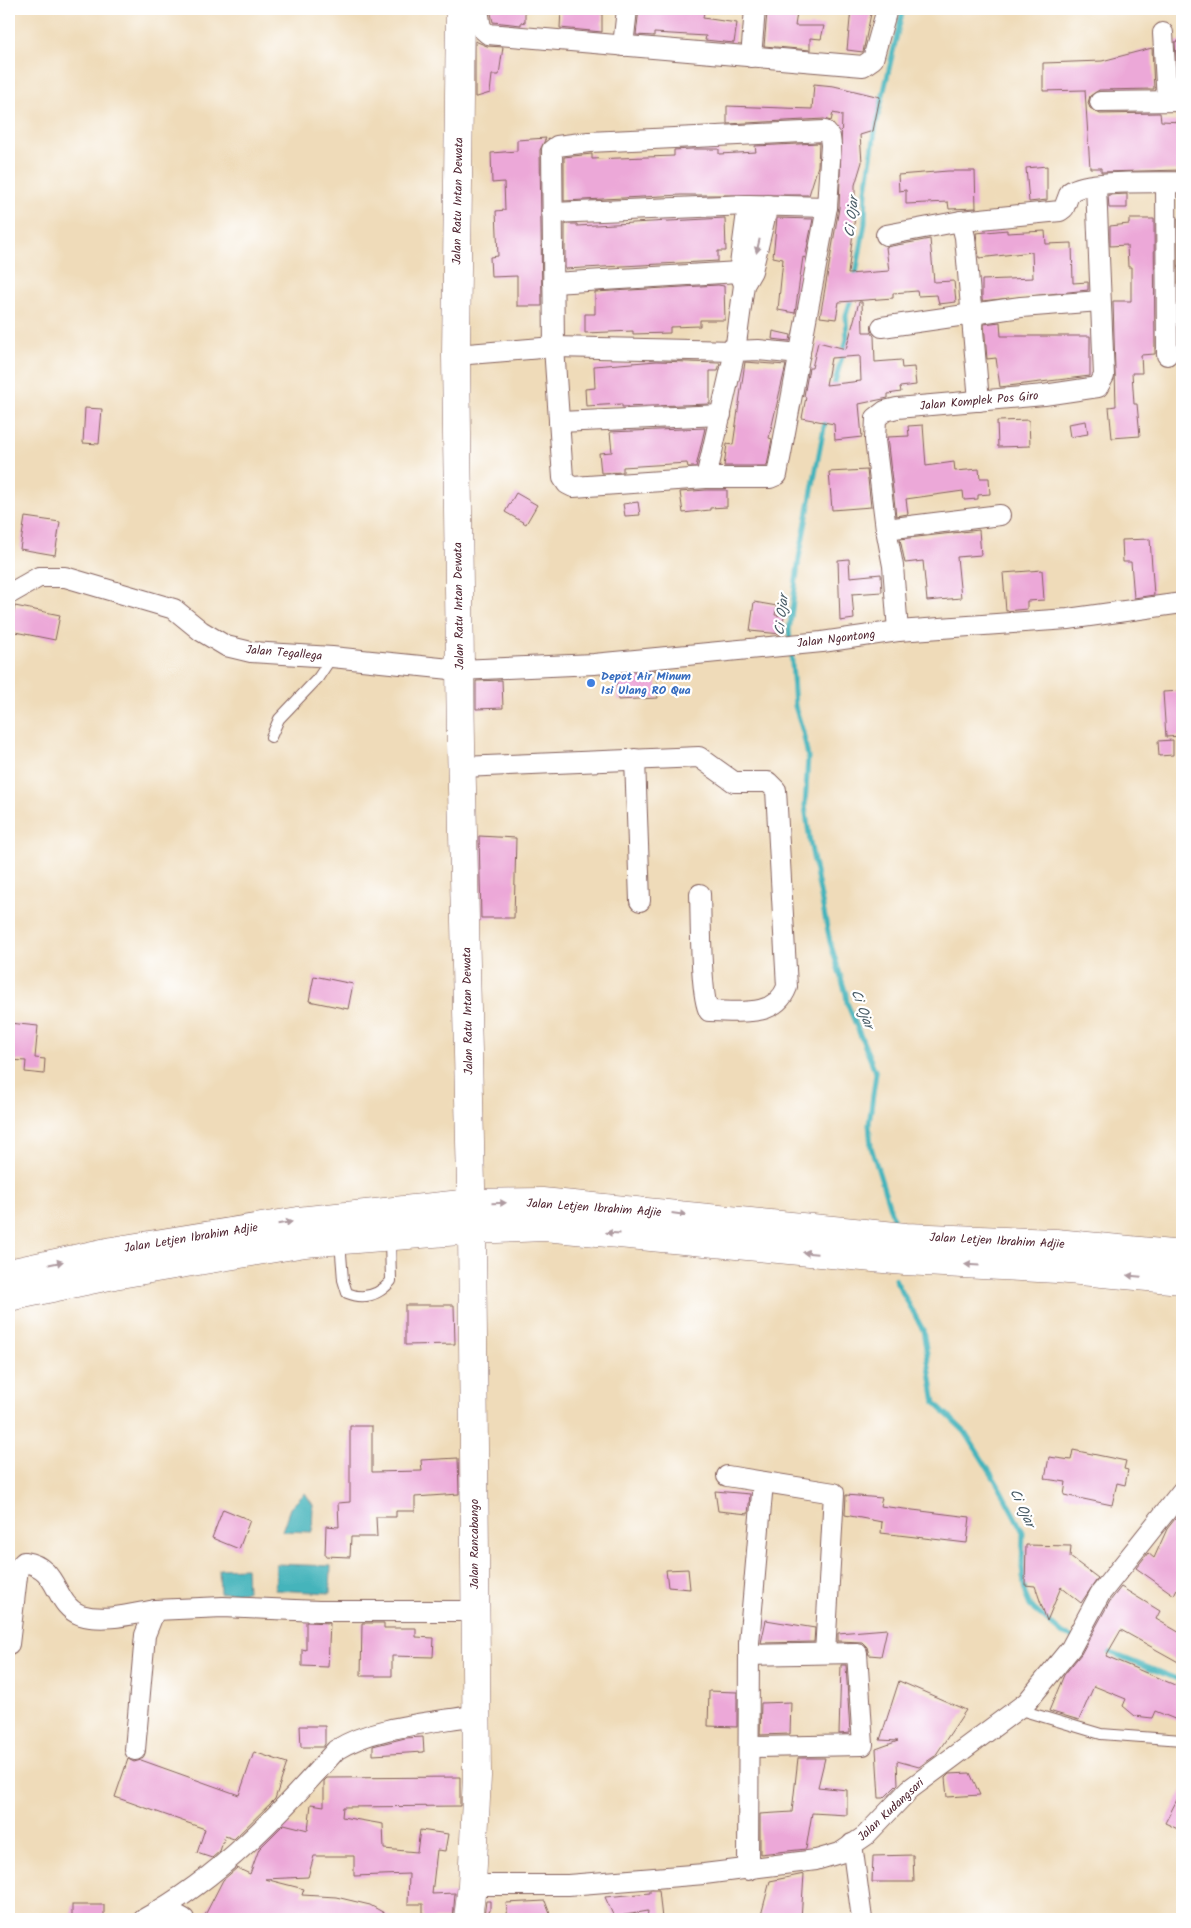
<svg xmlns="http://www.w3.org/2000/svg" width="1191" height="1928" font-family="Kalam,sans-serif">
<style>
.water{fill:#45b4bb;stroke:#486a73}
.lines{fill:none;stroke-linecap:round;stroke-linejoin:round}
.stream{stroke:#45b4bb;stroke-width:5}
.building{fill:#eca8d8;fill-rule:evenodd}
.lane-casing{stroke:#84615d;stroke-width:12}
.street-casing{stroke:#84615d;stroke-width:22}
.secondary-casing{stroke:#84615d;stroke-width:29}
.lane{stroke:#fff;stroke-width:10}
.street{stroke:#fff;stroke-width:20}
.secondary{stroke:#fff;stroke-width:28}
.oneway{fill:#ae9aa0}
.shop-dot{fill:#3f7fe0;stroke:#fff;stroke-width:2}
.labels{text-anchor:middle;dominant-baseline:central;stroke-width:4.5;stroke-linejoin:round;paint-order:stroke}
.street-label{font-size:12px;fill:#4a1f2b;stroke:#fff}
.shop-label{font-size:12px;font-weight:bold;fill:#366cbe;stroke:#fff;text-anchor:start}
.water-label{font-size:14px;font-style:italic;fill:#485b65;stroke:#fff}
</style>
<rect width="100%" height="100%" fill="#fff"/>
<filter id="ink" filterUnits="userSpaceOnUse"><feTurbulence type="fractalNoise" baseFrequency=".02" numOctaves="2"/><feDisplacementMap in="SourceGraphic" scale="10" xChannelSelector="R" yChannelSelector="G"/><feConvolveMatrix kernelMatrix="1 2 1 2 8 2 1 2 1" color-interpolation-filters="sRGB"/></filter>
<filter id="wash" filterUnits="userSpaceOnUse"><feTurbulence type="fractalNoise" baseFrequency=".0096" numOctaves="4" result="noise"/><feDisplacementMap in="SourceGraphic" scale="20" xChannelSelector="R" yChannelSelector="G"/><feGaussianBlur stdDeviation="1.12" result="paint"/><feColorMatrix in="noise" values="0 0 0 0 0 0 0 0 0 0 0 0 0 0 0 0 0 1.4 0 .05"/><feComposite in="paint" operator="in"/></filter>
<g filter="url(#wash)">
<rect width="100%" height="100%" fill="#efdbb9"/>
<g class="water">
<path d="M305 1493 313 1505 312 1532 282 1531 290 1508Z"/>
<path d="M276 1564 331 1566 330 1593 275 1590Z"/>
<path d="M246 1568 247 1592 220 1593 219 1569Z"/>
</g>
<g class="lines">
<g class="stream">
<path d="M855 280 865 223 866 191 876 125 903 9"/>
<path d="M833 389 847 339 846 315 852 296"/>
<path d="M790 640 789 631 799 558 826 417"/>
<path d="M791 649 795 706 803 732 808 757 805 806 810 842 830 942 846 994 847 1003 876 1073 869 1124 871 1147 893 1218"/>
<path d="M895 1279 923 1330 935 1403 965 1432 997 1483 1023 1532 1022 1567 1025 1594 1030 1606 1063 1634 1072 1637"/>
<path d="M1104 1650 1182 1681"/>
</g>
</g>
<g id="blocks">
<g class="building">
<path d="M490 9H525V22L521 23V25L493 22Z"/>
<path d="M561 9H595V13H602V32L560 28Z"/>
<path d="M639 9H683L704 12 703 18 737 23 734 43 705 40 706 36 654 33V36L636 35Z"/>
<path d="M851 9H872L863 52 847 50Z"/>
<path d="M767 13H797L795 26H824L821 39 810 38V50L764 46Z"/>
<path d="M1182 40V88H1178L1175 42Z"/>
<path d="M475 41 487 46 503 47 499 75H492L490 93 477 97H475Z"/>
<path d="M1152 48 1154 89 1099 90 1090 96 1088 103 1090 108 1100 114 1160 113 1161 121 1182 122V170L1101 172V168H1090L1085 90 1043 91V63L1102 61Z"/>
<path d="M814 84 834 86 880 97 873 131 860 135 862 162 855 185V216L848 274 889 271 886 247 930 239 934 282 954 281 956 302 939 304 937 295 918 296 917 291 893 293V298L839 302 836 319 820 317 839 208 842 115 833 113 831 121 824 119 727 124V106L812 109Z"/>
<path d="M546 138 540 150 542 306H517V276L491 277 490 257 498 256 496 211 505 210 504 182 492 183 491 153 517 151V140Z"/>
<path d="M819 143 818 166 809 195H681L564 201V157L592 154V159L674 156V150L691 149H719V154L756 152 755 146Z"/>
<path d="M1047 166V200L1029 202 1026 168Z"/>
<path d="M948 171H975L976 208 949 209 948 202 906 204V190L899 191 898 175Z"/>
<path d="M1127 194V208H1109L1108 195Z"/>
<path d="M725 218 726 251H718V261L565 269V224H577V226Z"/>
<path d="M777 218 813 219 805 258 803 257 795 313 778 310 783 259 773 257Z"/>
<path d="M1178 218H1182V353H1179Z"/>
<path d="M1129 219H1154L1155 354 1141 355 1142 373H1132L1134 404H1137L1140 436 1112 438 1109 407 1116 406 1113 301H1131V267H1128L1127 245 1110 246V226L1129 224Z"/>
<path d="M1007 230V233L1045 231 1046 244 1072 243 1073 283 1088 282V290L982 301V280L1033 278 1032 252 979 258 976 233Z"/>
<path d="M718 285 724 286 725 320H700V326L670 327V333L633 334V331L585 333V314H595V292Z"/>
<path d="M859 302H862L863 332H871L874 336 875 362 901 360 902 368 914 367 916 385 900 387 901 392 888 394V398L859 404 862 437 835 440 834 424 802 418 806 397 804 396 809 368H812L818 342 846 349ZM860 356 861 381 826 385 831 358Z"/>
<path d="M1000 322 1001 336H1090V376L1000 387 996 358 987 359 984 324Z"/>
<path d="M773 331 791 335 790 341 772 339Z"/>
<path d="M657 361 720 363 718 371H710V404L622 407V404L586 406 585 389 595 388 594 366Z"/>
<path d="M745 362 786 365 769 438 772 439 767 466H724L727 444 733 445Z"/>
<path d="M85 408 102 409 99 444 83 443Z"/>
<path d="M1029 420 1030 446 998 447 997 421Z"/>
<path d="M1086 421 1088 434 1070 437 1068 424Z"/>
<path d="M923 425 926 466 954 462 955 471 979 469 980 478H989L990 494 978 495V499L964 500 963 491 906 499 908 514 896 516 887 437 909 436 908 426Z"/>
<path d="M705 428 696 467H688L687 463 623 467V472L601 473 599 453 612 452 610 432Z"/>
<path d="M867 470 871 507 832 510 829 472Z"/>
<path d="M706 490H727V507L710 508V510L683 513 680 492Z"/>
<path d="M516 493 537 505 526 524 505 512Z"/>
<path d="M638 502 640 515 625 516 623 504Z"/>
<path d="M25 517 60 522 55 555 20 549Z"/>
<path d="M979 530 981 555 957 557 961 598 927 601 923 561 905 563 900 539Z"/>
<path d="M1150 539 1154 595 1134 598 1131 562H1123L1122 540Z"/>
<path d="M849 559 850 577 881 574 882 592 852 594 854 619 840 621 838 560Z"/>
<path d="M1042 570 1044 600 1027 601V609L1006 611 1003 573Z"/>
<path d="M754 602 777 606 775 615 784 616 781 634 750 631Z"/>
<path d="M15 606 60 615 55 640 10 631Z"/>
<path d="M656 670 658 698 618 700 616 674Z"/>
<path d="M502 680 503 708 476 709V681Z"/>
<path d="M1182 691V736L1166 737 1163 692Z"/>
<path d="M1173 740V755L1159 756 1158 741Z"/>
<path d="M479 836 516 838 514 918H481Z"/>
<path d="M314 976 353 984 348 1009 309 1001Z"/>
<path d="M9 1023 38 1026 35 1058 45 1059 44 1074 25 1072 26 1061 9 1060Z"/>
<path d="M405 1305H454L455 1344 405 1345Z"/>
<path d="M350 1426H372V1472L422 1471 421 1460 458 1458 459 1494 415 1497V1511H396V1517H376L377 1537H351L350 1557 325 1556 326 1526 339 1527 338 1503 350 1502Z"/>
<path d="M1073 1450 1126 1461 1124 1469 1128 1470 1125 1485 1117 1483 1112 1505 1064 1495 1066 1482 1045 1479 1049 1457 1071 1460Z"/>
<path d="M715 1491 750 1494 748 1514 718 1511Z"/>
<path d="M846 1495 882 1498 880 1506 970 1517 967 1543 881 1533 882 1522 845 1515Z"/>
<path d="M223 1509 250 1520 239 1549 212 1538Z"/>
<path d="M1182 1510V1578L1174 1595 1136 1568 1148 1553 1154 1558 1167 1529Z"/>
<path d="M1026 1545 1071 1546 1070 1557 1098 1578 1081 1603 1061 1587 1047 1621 1035 1586 1025 1585Z"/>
<path d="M688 1569 690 1589 668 1587 666 1570Z"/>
<path d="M1121 1587 1160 1611 1156 1619 1182 1634V1664L1121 1630 1106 1656 1182 1688V1722L1155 1711 1152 1718 1135 1716 1123 1706 1126 1699 1094 1686 1079 1720 1049 1711 1064 1675 1081 1654 1110 1601Z"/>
<path d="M766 1620 815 1628 814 1642 761 1643Z"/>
<path d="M306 1622 330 1623 328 1667 302 1666V1649L306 1650Z"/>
<path d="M362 1623H384V1628H416V1637L434 1638 433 1657 392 1656V1676H361Z"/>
<path d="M887 1629 881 1656 869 1655 867 1647 862 1642 838 1641V1633Z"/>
<path d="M841 1665H846L850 1733 839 1734Z"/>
<path d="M899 1681 966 1710 935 1756 919 1767 897 1761 898 1784 884 1798H879L876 1749 898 1741 880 1740Z"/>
<path d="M709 1691 737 1692V1727L708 1726Z"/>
<path d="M791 1702 790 1734 760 1735 761 1703Z"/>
<path d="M300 1726H325V1744L323 1747H301Z"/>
<path d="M423 1737 424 1752 373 1755V1746L405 1738Z"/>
<path d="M254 1752 287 1763 275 1799 234 1839 225 1836 220 1851 212 1858 197 1853 205 1829 115 1797 128 1759 134 1762 141 1760 239 1795Z"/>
<path d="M798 1758H825L818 1787 847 1790V1815L812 1813 806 1849 760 1854V1814L792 1812Z"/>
<path d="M970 1773 980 1795 947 1797 945 1778 949 1774Z"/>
<path d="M460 1777V1806L343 1807 342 1817 383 1824 384 1849 417 1852 420 1830 448 1834 445 1851 437 1850 432 1894 455 1893 453 1919H423V1904H408L409 1874 354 1876V1856H314L308 1877 265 1879 304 1889 302 1895 336 1897 370 1905 395 1919H203L223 1880 237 1868 250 1874 259 1849 284 1824 308 1830 311 1804 324 1806V1781L327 1778Z"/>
<path d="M1182 1790V1831L1165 1823Z"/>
<path d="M913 1855 914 1882H872L873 1856Z"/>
<path d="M804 1874 801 1919H760L770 1881Z"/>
<path d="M650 1890H659L662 1919H647L648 1911 614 1917 605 1897 650 1893Z"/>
<path d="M486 1901H490V1911L484 1916Z"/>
<path d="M545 1901 552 1919H508L506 1903Z"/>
<rect x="72" y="1905" width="32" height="14"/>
</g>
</g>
</g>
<g filter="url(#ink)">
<use href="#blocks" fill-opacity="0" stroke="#84615d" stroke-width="1"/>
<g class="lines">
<g class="lane-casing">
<g id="lane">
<path d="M271 737 279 719 318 678 332 657"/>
<path d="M340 1241 343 1280 347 1293C364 1300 379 1295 391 1281L390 1238"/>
<path d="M1017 1709 1101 1734 1182 1740"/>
</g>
</g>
<g class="street-casing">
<g id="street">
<path d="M478 9 481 28 488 34 863 66 873 59 887 9"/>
<path d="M1163 33 1167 101"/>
<path d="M623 46 627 9"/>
<path d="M751 57 755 9"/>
<path d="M1100 102 1182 101"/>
<path d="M1166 183 1167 355"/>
<path d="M552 213 748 205 827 207 777 475 770 478H706L735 351 758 350 800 354"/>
<path d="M886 235 961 221"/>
<path d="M553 283 739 272"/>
<path d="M744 284 739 272 748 205"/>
<path d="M882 327 1021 307 1100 301"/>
<path d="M456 355 554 347 735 351 744 285 752 271 768 205"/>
<path d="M979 401 965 237 961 221 1060 211 1064 208 1070 192C1088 179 1158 183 1182 182"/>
<path d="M559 422 721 415"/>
<path d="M706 478 573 487 567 484 563 478 554 347 552 150 557 146 589 142 825 131 830 137 831 145 827 207"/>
<path d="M886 529 1000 515"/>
<path d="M9 594 39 577H65L174 609 201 631 226 646 251 652 332 657 460 670 594 664 822 642 898 631 1068 619 1182 603"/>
<path d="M898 631 893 566 886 529 875 440 876 418 885 411 897 408 1044 395 1098 387 1104 376 1096 186"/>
<path d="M635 759 640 901"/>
<path d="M462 767 699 757 734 782H768L776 790 787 987C775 1019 737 1011 709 1011 700 996 701 916 700 894"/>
<path d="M727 1476 834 1493 825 1653"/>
<path d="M9 1644 18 1568 24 1562C60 1567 53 1605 81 1615 104 1622 132 1614 155 1610"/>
<path d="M749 1747 863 1745 857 1653 749 1655"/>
<path d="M135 1750 145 1635 155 1610 223 1607 319 1611H475"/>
<path d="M852 1844 862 1919"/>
<path d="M748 1870 749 1643 763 1482"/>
<path d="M472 1885H568L704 1874 816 1860 840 1853 865 1836 910 1789 1027 1702 1071 1648 1100 1594 1182 1491"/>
<path d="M164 1908 184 1919"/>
<path d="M144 1919C219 1878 280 1814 336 1750 374 1726 432 1723 476 1715"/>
</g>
</g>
<g class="secondary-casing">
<g id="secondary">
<path d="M460 9 456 355 461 744 472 1230 477 1776 472 1885 468 1919"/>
<path d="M9 1273 112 1251 298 1221 471 1203 542 1202 906 1237 1056 1243 1182 1255"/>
<path d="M9 1297 114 1275 305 1243 472 1230 544 1227 905 1261 1057 1269 1182 1280"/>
</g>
</g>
<use href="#lane" class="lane"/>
<use href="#street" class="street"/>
<use href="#secondary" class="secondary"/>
</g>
<defs><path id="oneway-solid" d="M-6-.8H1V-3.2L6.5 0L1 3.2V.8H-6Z" transform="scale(1.25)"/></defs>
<g class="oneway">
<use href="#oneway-solid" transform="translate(758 246) rotate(103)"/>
<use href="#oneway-solid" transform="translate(499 1203) rotate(-1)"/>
<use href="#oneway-solid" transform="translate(679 1214) rotate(7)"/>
<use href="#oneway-solid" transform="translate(285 1223) rotate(-9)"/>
<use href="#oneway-solid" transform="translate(613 1233) rotate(-176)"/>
<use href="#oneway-solid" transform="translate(810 1253) rotate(-175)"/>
<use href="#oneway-solid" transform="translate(56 1263) rotate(-12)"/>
<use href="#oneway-solid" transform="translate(972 1265) rotate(-177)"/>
<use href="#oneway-solid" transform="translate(1134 1276) rotate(-175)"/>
</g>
</g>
<circle class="shop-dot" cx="591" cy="683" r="5"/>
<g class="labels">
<g class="street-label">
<text transform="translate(458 201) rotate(-89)">Jalan Ratu Intan Dewata</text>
<text transform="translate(979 401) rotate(-5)">Jalan Komplek Pos Giro</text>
<text transform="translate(459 606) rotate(-91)">Jalan Ratu Intan Dewata</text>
<text transform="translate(836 639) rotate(-7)">Jalan Ngontong</text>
<text transform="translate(284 653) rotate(5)">Jalan Tegallega</text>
<text transform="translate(468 1011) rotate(-91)">Jalan Ratu Intan Dewata</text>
<text transform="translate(594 1208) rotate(4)">Jalan Letjen Ibrahim Adjie</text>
<text transform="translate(191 1238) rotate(-9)">Jalan Letjen Ibrahim Adjie</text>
<text transform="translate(997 1241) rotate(3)">Jalan Letjen Ibrahim Adjie</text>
<text transform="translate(474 1544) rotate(-90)">Jalan Rancabango</text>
<text transform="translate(891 1810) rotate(-43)">Jalan Kudangsari</text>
</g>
<g class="shop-label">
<text x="601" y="676">Depot Air Minum<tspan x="601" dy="14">Isi Ulang RO Qua</tspan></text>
</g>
<g class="water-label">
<text transform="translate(852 217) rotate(-84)">Ci Ojar</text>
<text transform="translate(782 615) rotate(-84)">Ci Ojar</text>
<text transform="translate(862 1009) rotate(69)">Ci Ojar</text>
<text transform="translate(1022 1508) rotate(65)">Ci Ojar</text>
</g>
</g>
<rect width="1191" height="1928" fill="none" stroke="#fff" stroke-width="30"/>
</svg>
